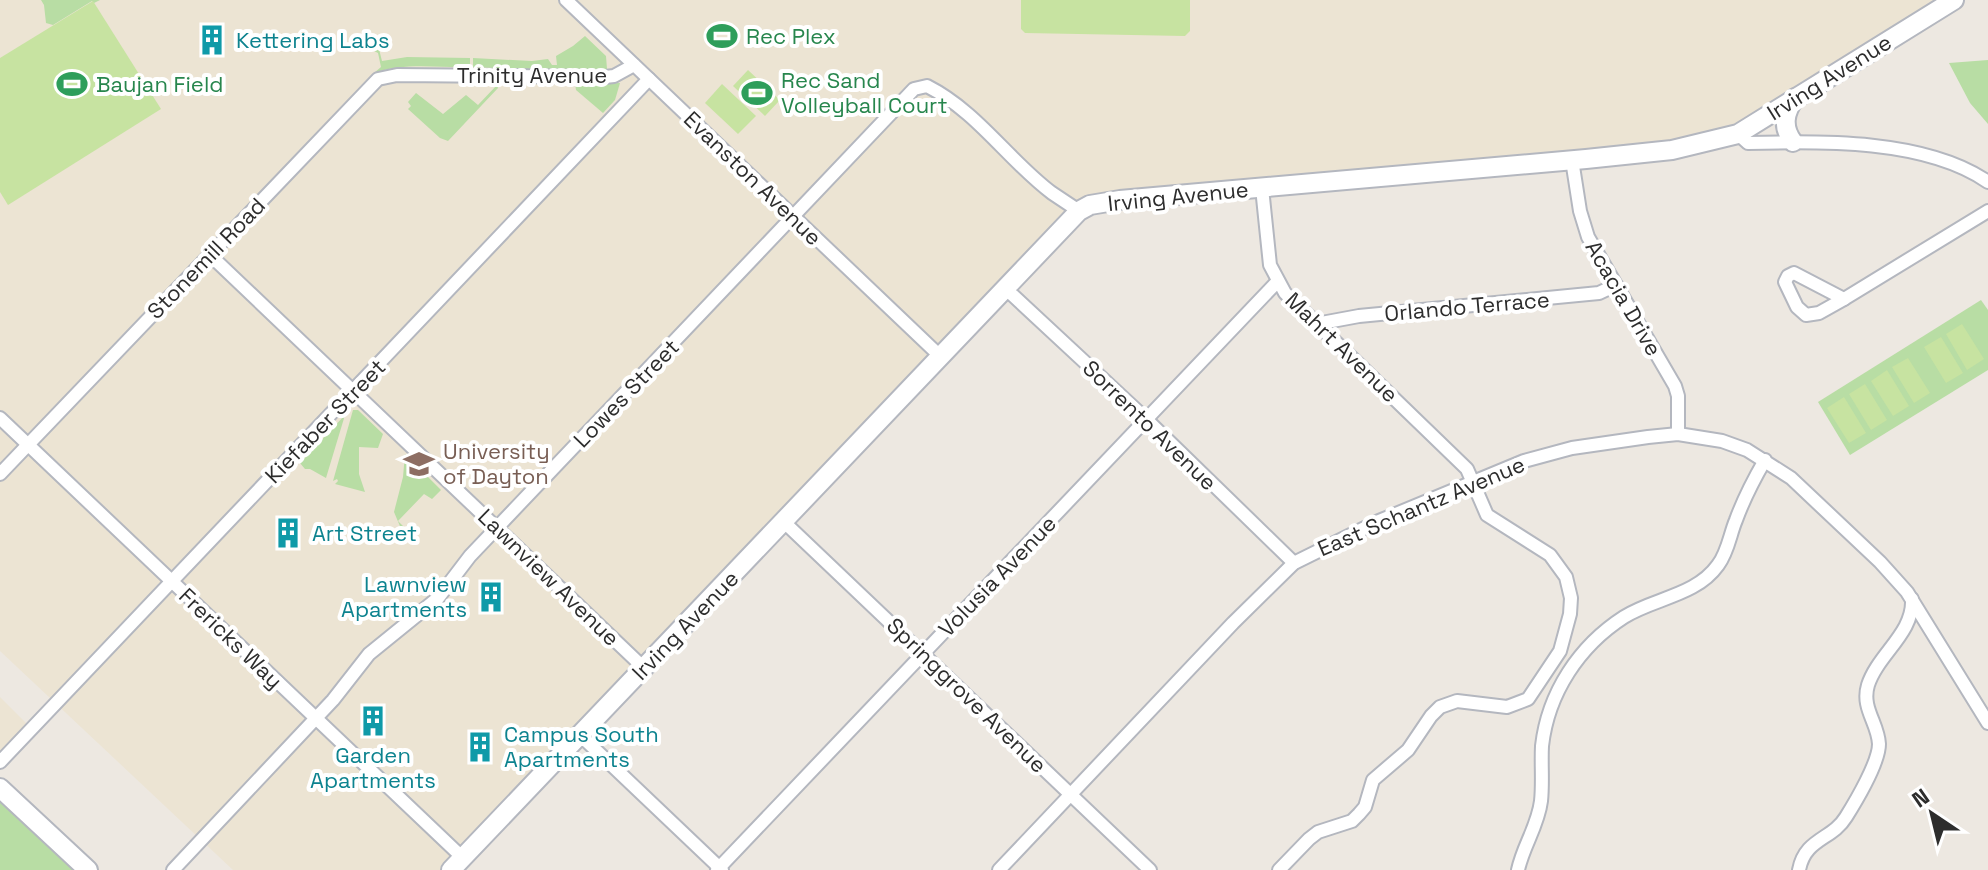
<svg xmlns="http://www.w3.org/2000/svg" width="1988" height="870" font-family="'Space Grotesk',sans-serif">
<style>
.education{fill:#ece4d3}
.green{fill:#b8dda4}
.pitch{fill:#c7e3a1}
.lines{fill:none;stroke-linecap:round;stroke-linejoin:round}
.street-casing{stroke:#b4b7bf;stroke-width:16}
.secondary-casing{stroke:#b4b7bf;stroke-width:22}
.street{stroke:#fff;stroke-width:12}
.secondary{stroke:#fff;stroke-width:18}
.labels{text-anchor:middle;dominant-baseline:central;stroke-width:8;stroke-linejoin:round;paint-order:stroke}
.leisure-label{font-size:22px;fill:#27864d;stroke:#fff;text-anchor:start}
.culture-label{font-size:22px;fill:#0d838f;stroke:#fff;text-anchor:start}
.street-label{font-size:22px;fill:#2d2d2d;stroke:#fff}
.education-label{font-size:22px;fill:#785e54;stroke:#fff;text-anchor:start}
</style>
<rect width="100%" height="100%" fill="#ede8e1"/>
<g class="education">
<path d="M0 0H1954L1738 134 1090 205 451 870H233L0 651Z"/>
<path d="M0 697 28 725 0 757Z"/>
</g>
<g class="green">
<path d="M41 0H100L94 3 92 1 53 25 46 23 44 5Z"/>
<path d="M585 36 606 56 607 69 577 72 473 67V58L532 61 548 59 552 65H557L556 56 573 46Z"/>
<path d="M366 47 379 49 382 61 407 57 470 58V67C438 68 404 62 374 73L381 67 378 53Z"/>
<path d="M1988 60V124L1970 103 1949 63Z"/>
<path d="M620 83 615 100 603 113 576 90 575 84Z"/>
<path d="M497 85 498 88 448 141 440 138 408 109 411 106 408 102 416 93 443 114 466 95 478 105Z"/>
<path d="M1981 300 1988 310V370L1850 455 1818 402Z"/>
<path d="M353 410H358L383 434 378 448 359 447V474L365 492 335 484 338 481 337 479 333 481Z"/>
<path d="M345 415 326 478 310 469H305L300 463Z"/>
<path d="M405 454 441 490 432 499 424 494 398 521 404 527 402 531 394 512 403 477Z"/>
<path d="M0 788 88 870H0Z"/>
</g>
<g class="pitch">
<path d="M1021 0H1190V31L1185 36 1025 33 1021 29Z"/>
<path d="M93 1 161 109 8 205 0 192V58Z"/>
<path d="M748 70 780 100 765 116 733 86Z"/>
<path d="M722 84 756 116 738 134 705 103Z"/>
<path d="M1962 324 1984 359 1967 370 1946 334Z"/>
<path d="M1941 337 1963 373 1946 383 1924 347Z"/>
<path d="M1908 358 1930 393 1914 403 1892 367Z"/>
<path d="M1887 370 1909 406 1893 416 1871 381Z"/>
<path d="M1865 384 1887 420 1871 430 1849 394Z"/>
<path d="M1844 397 1866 433 1849 443 1827 408Z"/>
</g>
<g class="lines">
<g class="street-casing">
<g id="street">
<path d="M566 0 940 356"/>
<path d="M1738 134 1748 143C1821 141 1926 139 1988 182"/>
<path d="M1572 160 1580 211 1588 237 1675 386 1678 396V434"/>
<path d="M1262 188 1270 265 1285 293 1467 469 1487 515 1550 555 1566 577 1571 598 1570 614 1560 651 1528 699 1507 707 1457 701 1440 707 1431 716 1408 750 1373 780 1365 807 1359 814 1352 821 1318 832 1309 839 1279 870"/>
<path d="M210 255 644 668"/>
<path d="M1794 273 1844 299 1819 313 1806 315 1797 307 1785 282 1788 276Z"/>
<path d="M1005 288 1146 419 1294 563"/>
<path d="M1844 299 1988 211"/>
<path d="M1316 324 1359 316 1599 293 1616 285"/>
<path d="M0 418 463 858"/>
<path d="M0 474 378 79 397 75 605 77 614 76 634 65"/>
<path d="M783 521 1150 870"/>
<path d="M580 735 722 870"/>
<path d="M0 762 649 79"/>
<path d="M173 870 333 700 369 654 438 598 470 556 914 89 927 86C978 112 1008 160 1052 193 1061 199 1070 205 1079 211"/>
<path d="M717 870 1277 282"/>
<path d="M999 870 1233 623 1294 563 1379 521 1524 461 1572 448 1648 437 1678 434 1722 441 1747 450 1791 478 1880 562 1907 592 1988 723"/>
<path d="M1518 870C1523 846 1538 826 1541 801 1543 783 1541 764 1542 746 1548 693 1579 646 1624 617 1654 598 1696 596 1718 565 1728 552 1730 534 1736 520 1744 498 1754 479 1765 460"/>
<path d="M1799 870C1805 838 1832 840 1846 817 1856 801 1879 762 1879 744 1878 723 1861 708 1868 685 1878 654 1914 633 1912 599"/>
</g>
</g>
<g class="secondary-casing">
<g id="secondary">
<path d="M1793 142C1782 127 1784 113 1795 98"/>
<path d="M0 788 88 870"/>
<path d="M451 870 1079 211 1090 205 1120 200 1586 159 1672 150 1738 134 1954 0"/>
</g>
</g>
<use href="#street" class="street"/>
<use href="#secondary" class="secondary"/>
</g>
<defs>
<g id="stadium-bare" transform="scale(2.4)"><path d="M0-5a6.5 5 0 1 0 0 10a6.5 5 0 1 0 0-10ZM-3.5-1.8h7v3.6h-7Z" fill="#2e9e5b" stroke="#fff" stroke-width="2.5" paint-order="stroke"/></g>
<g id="building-bare" transform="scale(2.4)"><path d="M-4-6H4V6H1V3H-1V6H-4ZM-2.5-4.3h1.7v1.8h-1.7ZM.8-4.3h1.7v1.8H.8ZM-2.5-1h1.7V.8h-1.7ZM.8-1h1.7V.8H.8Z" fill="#0f9aa8" stroke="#fff" stroke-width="2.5" paint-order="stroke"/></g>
<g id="university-bare" transform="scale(2.4)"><path d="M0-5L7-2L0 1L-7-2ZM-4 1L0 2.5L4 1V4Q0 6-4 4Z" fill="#8d6e63" stroke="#fff" stroke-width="2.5" paint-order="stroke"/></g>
</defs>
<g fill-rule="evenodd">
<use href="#stadium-bare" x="722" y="36"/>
<use href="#building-bare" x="212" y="40"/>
<use href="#stadium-bare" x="72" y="84"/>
<use href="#stadium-bare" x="757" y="93"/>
<use href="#university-bare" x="419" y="464"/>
<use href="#building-bare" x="288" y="533"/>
<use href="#building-bare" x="491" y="597"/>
<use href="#building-bare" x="373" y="721"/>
<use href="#building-bare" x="480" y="747"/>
</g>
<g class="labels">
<g class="leisure-label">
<text x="746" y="36">Rec Plex</text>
<text x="781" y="80">Rec Sand<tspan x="781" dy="25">Volleyball Court</tspan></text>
<text x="96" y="84">Baujan Field</text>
</g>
<g class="culture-label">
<text x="236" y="40">Kettering Labs</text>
<text x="312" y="533">Art Street</text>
<text x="467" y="584" text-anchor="end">Lawnview<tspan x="467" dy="25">Apartments</tspan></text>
<text x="504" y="734">Campus South<tspan x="504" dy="25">Apartments</tspan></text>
<text x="373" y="755" text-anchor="middle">Garden<tspan x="373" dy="25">Apartments</tspan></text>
</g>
<g class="street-label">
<text x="532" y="75">Trinity Avenue</text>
<text transform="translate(1829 77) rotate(-32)">Irving Avenue</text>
<text transform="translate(753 178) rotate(44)">Evanston Avenue</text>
<text transform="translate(1178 196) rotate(-6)">Irving Avenue</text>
<text transform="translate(206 258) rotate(-46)">Stonemill Road</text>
<text transform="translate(1624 298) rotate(60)">Acacia Drive</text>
<text transform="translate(1467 306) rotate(-5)">Orlando Terrace</text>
<text transform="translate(1342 347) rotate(44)">Mahrt Avenue</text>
<text transform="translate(626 393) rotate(-46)">Lowes Street</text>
<text transform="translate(325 421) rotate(-46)">Kiefaber Street</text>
<text transform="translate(1150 425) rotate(44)">Sorrento Avenue</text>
<text transform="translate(1421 506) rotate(-23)">East Schantz Avenue</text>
<text transform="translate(997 576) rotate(-46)">Volusia Avenue</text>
<text transform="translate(549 577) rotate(44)">Lawnview Avenue</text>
<text transform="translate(685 625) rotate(-46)">Irving Avenue</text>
<text transform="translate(231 638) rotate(44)">Frericks Way</text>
<text transform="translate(967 695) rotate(44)">Springgrove Avenue</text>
</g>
<g class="education-label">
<text x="443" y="451">University<tspan x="443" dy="25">of Dayton</tspan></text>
</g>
</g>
<g transform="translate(1932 814) rotate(325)" stroke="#ffffff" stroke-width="6" paint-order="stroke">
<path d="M0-6L14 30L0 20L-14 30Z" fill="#2d2d2d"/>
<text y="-12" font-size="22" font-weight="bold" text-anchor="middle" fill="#2d2d2d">N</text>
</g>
</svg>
